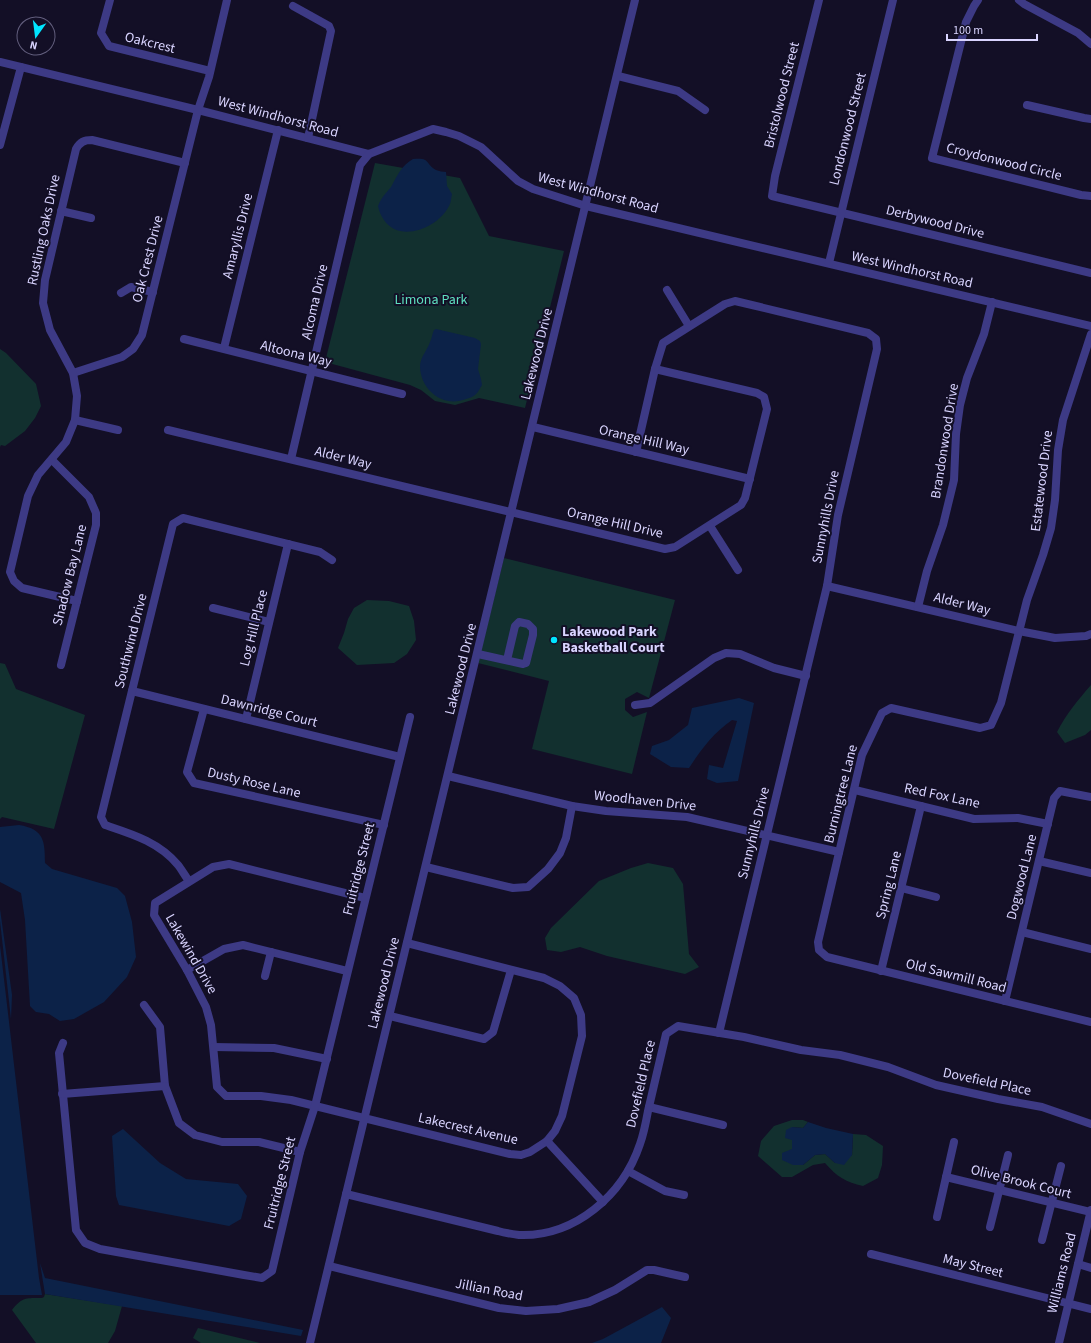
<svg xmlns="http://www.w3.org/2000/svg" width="1091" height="1343" font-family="'Source Sans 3',sans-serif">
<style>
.green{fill:#12302f}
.water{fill:#0c2248}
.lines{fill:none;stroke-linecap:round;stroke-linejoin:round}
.minor{stroke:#3d3a85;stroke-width:8}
.poi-dot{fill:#00e5ff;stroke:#130f26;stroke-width:1.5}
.labels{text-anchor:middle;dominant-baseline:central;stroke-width:4;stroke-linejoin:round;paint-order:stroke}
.street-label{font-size:14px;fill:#d9d4ff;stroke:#130f26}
.park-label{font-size:14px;fill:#5fe0c0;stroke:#130f26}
.poi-label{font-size:14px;font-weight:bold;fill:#d9d4ff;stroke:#130f26;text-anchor:start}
</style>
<rect width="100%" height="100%" fill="#130f26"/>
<g class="green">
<path d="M375 163 460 178 489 236 564 251 525 408 479 398 455 405 435 401 421 390 410 385 325 362Z"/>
<path d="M0 349 6 353 36 384 41 406 35 418 25 431 5 446 1 445 0 447Z"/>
<path d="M504 558 675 600 649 698 637 692 625 699V710L633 717 647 712 632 774 532 749 549 681 478 663Z"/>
<path d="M367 600 389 601 409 606 414 621 416 640 407 654 394 663 357 665 338 648 344 633 348 619 354 608Z"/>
<path d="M0 663 5 664 16 689 85 715 54 829 2 817 0 819Z"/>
<path d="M1091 685V730L1085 735 1065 743 1057 732C1066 714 1078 700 1091 685Z"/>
<path d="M648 863 673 868 683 884 689 954 699 967 685 974 607 956 580 947 561 952 547 950 545 938 551 928 599 881 631 868Z"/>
<path d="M792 1120H803L808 1122 803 1128 792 1127V1149L803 1165 815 1155 825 1154 835 1163 852 1155 853 1134 866 1135 883 1146 882 1165 878 1178 863 1186C846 1182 837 1177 825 1163L813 1165 792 1177H782L758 1156 761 1141 774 1126Z"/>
<path d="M45 1294 122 1306 115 1331 108 1343H36L12 1310C22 1297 26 1298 42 1298L44 1297Z"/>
<path d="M198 1328 260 1343H201L193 1338Z"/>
</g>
<g class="water">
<path d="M413 159C431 157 425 164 436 170 439 171 443 172 446 172L447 186 452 194C451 198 451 203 449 206 439 227 400 244 384 220 381 216 379 211 378 206 381 198 386 193 391 187 397 176 401 166 413 159Z"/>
<path d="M436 329 475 338 480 341 481 344 478 369 481 379 482 385C480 388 478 393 475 395 473 397 469 398 466 399 444 408 421 391 420 367 420 357 427 351 430 342 432 338 432 334 434 330Z"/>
<path d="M739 698 754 703 738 781 717 783 707 779 709 765 723 768 737 721 732 720C713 733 701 750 689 768L671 767 650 754 652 746 669 740 688 725 692 708Z"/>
<path d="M19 825C44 829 45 841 45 863L52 869 117 888 125 896 132 922 136 957 127 977 104 1002 74 1019 60 1021 49 1014 36 1012 30 1006 25 920 21 893 0 882V827Z"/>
<path d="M0 909 12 995 11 1019 0 921Z"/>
<path d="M0 945 39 1278 42 1295H0Z"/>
<path d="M808 1122 826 1128 853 1134 852 1155 844 1165 835 1163 825 1154 815 1155 803 1165H793L782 1160V1153L792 1149V1140L785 1138 786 1130 792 1127 803 1128Z"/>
<path d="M123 1129 160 1163 186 1179 238 1184 247 1196 241 1219 229 1226 119 1205 116 1196 112 1136Z"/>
<path d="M40 1263 45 1278 303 1330 301 1336 45 1294Z"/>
<path d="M662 1307 671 1318 661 1343H592L603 1339Z"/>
</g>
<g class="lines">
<g class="minor">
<path d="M110 0 101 33 109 46 210 71"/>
<path d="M819 0 775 176 772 196 1091 273"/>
<path d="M978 0 974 6 966 22 932 158 1081 195 1091 196"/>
<path d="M1019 0 1024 4 1078 33 1091 44"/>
<path d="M293 6 329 26 331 31 308 138"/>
<path d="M0 62 198 110 369 154 433 129 446 132 459 136 481 147 518 181 533 189 586 206 1091 326"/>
<path d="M618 76 678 91 705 110"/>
<path d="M1027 105 1084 118 1091 119"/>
<path d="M0 145 21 67"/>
<path d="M61 211 91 218"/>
<path d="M829 263 893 0"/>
<path d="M667 290 689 326"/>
<path d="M121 293 131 287 153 292"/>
<path d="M1091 334 1063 420 1058 450 1055 500 1051 528 1043 555 1027 600 1001 703 991 725 980 728 891 708 882 713 862 755 818 942 819 950 827 957 1091 1022"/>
<path d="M184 339 402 394"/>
<path d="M224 348 278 130"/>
<path d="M73 373 122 357 133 349 142 335 198 110 209 77 227 0"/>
<path d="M75 420 118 430"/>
<path d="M533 427 750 479"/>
<path d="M168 430 665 549 675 547 741 505 745 498 767 409 764 397 757 393 655 369"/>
<path d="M636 452 655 369 663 343 725 304 735 301 868 333 876 339 877 349 838 515 827 586 719 1033"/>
<path d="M291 459 360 165 369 154"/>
<path d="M52 460 89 497 96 513V525L61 665"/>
<path d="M710 526 738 570"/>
<path d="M827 586 1019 631 1055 638 1086 636 1091 634"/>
<path d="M77 601 22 588 14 581 10 572 28 496 38 475 66 442 75 420 77 396 73 373 50 330 43 303 45 280 76 149C80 142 84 140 92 140L185 163"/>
<path d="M918 607 927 571 943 525 954 480 956 434 960 405 967 378 984 334 992 302"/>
<path d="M213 608 269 622"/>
<path d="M478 654 523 664 526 663 533 635V629L528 624 519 622 515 626 507 660"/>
<path d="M132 691 400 757"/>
<path d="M635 705 650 703 714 658 726 653 740 654 774 668 806 676"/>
<path d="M204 709 187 772 194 783 384 825"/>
<path d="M246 719 288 544"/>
<path d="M448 776 572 806 606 811 687 817 839 852"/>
<path d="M855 790 974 819 1018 818 1048 824"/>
<path d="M1039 861 1091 873"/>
<path d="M426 867 513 888 528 887 548 869 560 853 566 838 572 806"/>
<path d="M189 881C185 876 182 870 178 865 159 842 132 834 105 825L101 817 173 524 183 518 320 552 332 560"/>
<path d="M901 888 936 897"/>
<path d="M365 898 229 864 213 867 155 903 154 915 187 970 206 1007 211 1025 217 1087 226 1096H261L291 1100 510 1154 521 1155 530 1152 547 1141 555 1131 562 1116 582 1036 581 1015 574 998 560 986 544 978 407 943"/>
<path d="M1022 932 1091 949"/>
<path d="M187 970 224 949 243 945 347 971"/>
<path d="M881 971 921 806"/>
<path d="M265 976 271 952"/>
<path d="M1005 1001 1054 798 1060 791 1091 797"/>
<path d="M144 1005 160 1027 165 1086 179 1123 195 1135 222 1142H259L300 1152"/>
<path d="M390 1016 484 1039 493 1032 511 970"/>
<path d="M63 1043 59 1053 76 1230 85 1243 100 1249 244 1275 262 1278 272 1271 300 1152 315 1106 410 717"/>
<path d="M214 1047 274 1048 327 1059"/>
<path d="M62 1094 165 1086"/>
<path d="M649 1107 723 1125"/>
<path d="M547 1141 603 1202"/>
<path d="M628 1171 665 1191 684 1195"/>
<path d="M946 1177 1091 1212"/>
<path d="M346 1194 498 1231C505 1233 512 1234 519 1235 575 1237 623 1195 640 1144 644 1133 646 1122 648 1111 654 1086 660 1060 666 1034L678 1026 744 1037 801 1050 840 1055 888 1067 936 1085 998 1099 1042 1107 1091 1124"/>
<path d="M937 1217 954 1142"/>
<path d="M990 1227 1008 1155"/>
<path d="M1042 1240 1061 1166"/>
<path d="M871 1254 1091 1309"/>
<path d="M1078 1264 1091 1268"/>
<path d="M329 1266 499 1308 526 1311 558 1309 589 1302 615 1290 647 1270H654L685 1277"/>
<path d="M310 1343 635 0"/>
<path d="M1059 1343 1091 1210"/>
</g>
</g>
<circle class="poi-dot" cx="554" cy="640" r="4"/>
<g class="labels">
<g class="street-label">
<text transform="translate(150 43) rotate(14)">Oakcrest</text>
<text transform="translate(782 95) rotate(-76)">Bristolwood Street</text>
<text transform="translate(278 117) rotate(15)">West Windhorst Road</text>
<text transform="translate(848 129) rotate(-76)">Londonwood Street</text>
<text transform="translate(1004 162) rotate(14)">Croydonwood Circle</text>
<text transform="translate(598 193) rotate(15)">West Windhorst Road</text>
<text transform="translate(935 222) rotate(14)">Derbywood Drive</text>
<text transform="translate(44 230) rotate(-78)">Rustling Oaks Drive</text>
<text transform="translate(238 236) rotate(-76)">Amaryllis Drive</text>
<text transform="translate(148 259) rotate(-76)">Oak Crest Drive</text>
<text transform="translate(912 270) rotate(13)">West Windhorst Road</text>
<text transform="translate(315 302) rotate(-77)">Alcoma Drive</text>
<text transform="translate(296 354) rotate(14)">Altoona Way</text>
<text transform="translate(537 354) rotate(-76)">Lakewood Drive</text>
<text transform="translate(644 440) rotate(13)">Orange Hill Way</text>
<text transform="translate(945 441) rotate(-81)">Brandonwood Drive</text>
<text transform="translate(343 458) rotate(14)">Alder Way</text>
<text transform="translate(1042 481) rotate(-83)">Estatewood Drive</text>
<text transform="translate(826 517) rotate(-79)">Sunnyhills Drive</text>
<text transform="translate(615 523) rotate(13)">Orange Hill Drive</text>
<text transform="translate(70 575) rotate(-76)">Shadow Bay Lane</text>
<text transform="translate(962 604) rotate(14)">Alder Way</text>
<text transform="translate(254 628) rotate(-76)">Log Hill Place</text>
<text transform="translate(131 641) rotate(-76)">Southwind Drive</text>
<text transform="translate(461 669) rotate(-76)">Lakewood Drive</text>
<text transform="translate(269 711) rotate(14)">Dawnridge Court</text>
<text transform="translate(254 783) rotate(13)">Dusty Rose Lane</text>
<text transform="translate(841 794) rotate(-76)">Burningtree Lane</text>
<text transform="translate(942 796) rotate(12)">Red Fox Lane</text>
<text transform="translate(645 801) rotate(6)">Woodhaven Drive</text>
<text transform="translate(754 833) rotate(-76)">Sunnyhills Drive</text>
<text transform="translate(359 869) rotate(-76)">Fruitridge Street</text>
<text transform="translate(1022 877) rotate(-76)">Dogwood Lane</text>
<text transform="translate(889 885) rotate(-76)">Spring Lane</text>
<text transform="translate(191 954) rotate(60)">Lakewind Drive</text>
<text transform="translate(956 976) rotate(14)">Old Sawmill Road</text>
<text transform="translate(384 983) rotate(-76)">Lakewood Drive</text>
<text transform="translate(987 1082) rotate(12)">Dovefield Place</text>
<text transform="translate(641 1084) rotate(-77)">Dovefield Place</text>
<text transform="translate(468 1129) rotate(13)">Lakecrest Avenue</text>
<text transform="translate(1021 1182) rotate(14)">Olive Brook Court</text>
<text transform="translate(280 1183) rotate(-76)">Fruitridge Street</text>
<text transform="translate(973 1266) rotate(14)">May Street</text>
<text transform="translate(1062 1273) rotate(-76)">Williams Road</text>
<text transform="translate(489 1290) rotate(11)">Jillian Road</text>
</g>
<g class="park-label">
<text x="431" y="300">Limona Park</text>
</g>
<g class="poi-label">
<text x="562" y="632">Lakewood Park<tspan x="562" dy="16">Basketball Court</tspan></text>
</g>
</g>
<g transform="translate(36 36) rotate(194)"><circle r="19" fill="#130f26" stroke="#625e7d"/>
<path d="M0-3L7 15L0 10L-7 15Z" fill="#00e5ff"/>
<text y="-6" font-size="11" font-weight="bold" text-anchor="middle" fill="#d9d4ff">N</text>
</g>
<path d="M947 34v6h90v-6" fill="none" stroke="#d9d4ff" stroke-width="2"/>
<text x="953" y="34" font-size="12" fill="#d9d4ff" stroke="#130f26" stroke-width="3" paint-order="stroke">100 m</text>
</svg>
